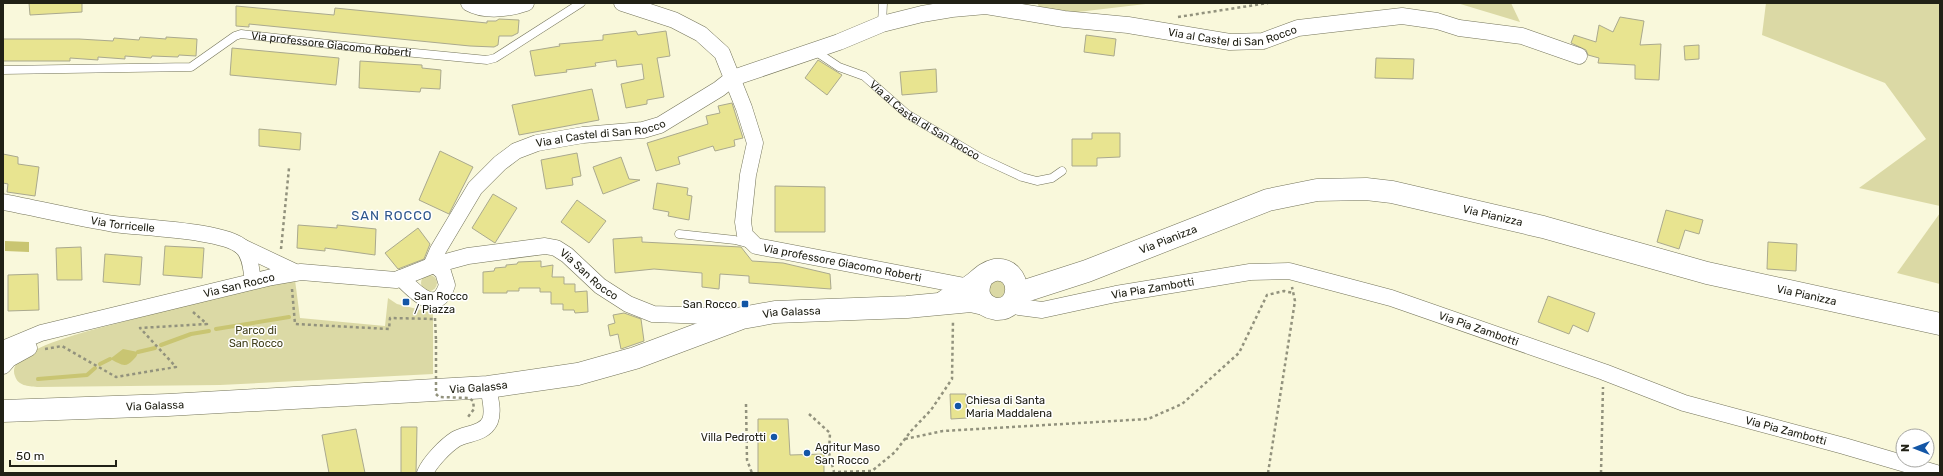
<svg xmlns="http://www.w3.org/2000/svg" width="1943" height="476" font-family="Rubik,sans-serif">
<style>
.green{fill:#dbd9a5}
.water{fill:#c9c572}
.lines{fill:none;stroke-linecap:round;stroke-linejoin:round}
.stream{stroke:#c9c572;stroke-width:4}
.building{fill:#e8e490;stroke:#aaa98e}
.lane-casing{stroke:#74745a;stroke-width:9}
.street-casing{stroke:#74745a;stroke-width:17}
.primary-casing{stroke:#74745a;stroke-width:23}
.path{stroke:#92927d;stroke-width:2.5;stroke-dasharray:3 3;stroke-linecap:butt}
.lane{stroke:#fff;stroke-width:8}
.street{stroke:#fff;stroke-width:16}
.primary{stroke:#fff;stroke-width:22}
.path-bridge{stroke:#92927d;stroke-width:2.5;stroke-dasharray:3 3;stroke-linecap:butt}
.poi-dot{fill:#1356a6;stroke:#fff;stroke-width:1.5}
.labels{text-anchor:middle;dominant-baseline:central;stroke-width:3;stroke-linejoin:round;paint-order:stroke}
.street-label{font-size:11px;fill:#212116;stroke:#fff}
.poi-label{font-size:11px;fill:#212116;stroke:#fff;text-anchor:start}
.park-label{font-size:11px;fill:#42411c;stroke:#fff}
.quarter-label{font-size:13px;letter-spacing:1px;fill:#2c558b;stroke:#fff}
</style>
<rect width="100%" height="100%" fill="#f9f8db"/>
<g class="green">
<path d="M1037 3H1154L1044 16Z"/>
<path d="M1457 3H1511L1520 22Z"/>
<path d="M1766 3H1940V206L1859 188 1926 139 1885 83 1762 35Z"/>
<path d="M1940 213V284L1897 273Z"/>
<circle cx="429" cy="283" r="8"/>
<path d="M1004 279 1009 293 996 301 986 288 989 281Z"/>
<path d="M295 280 300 318 385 326 388 298 397 304 433 313V374L220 385 37 387C28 386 18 386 15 376 12 369 16 362 22 358 46 340 100 328 130 320 185 306 239 291 295 280Z"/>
</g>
<g class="water">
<path d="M5 241 29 242V252L5 251Z"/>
<path d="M123 349 138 352C137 356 136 357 133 360 125 369 121 364 110 359Z"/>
</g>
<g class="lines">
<g class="stream">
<path d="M216 329 289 317"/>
<path d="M161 345 191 334 209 331"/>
<path d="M138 352 155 348"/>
<path d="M100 364 110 359"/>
<path d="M38 379 87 375 95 368"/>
</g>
</g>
<g class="building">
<path d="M29 3H82V12L30 15Z"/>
<path d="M236 6 334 15 335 8 487 23V21H496L499 19 519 20 518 33 512 36H499L498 45 494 47 470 46 249 24V27L236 26Z"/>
<path d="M1620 17 1644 21 1640 45 1661 44 1659 80 1635 79V65L1598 63 1599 58 1588 55 1586 50 1571 43 1574 35 1596 42 1599 25 1613 32Z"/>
<path d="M636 31 638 35 666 31 670 56 657 58 664 97 647 100V104L626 108 621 84 644 79 642 64 617 67 616 60 595 63 596 66 566 70 567 72 535 76 530 51 560 46 559 44 603 40V35Z"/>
<path d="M1086 35 1116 39 1114 56 1084 52Z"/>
<path d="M140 37 166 39V37L197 39 196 56 179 55 178 57 152 56 151 58 125 56V59L98 57V60L70 58V61H3V39H79L113 41 114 38 139 40Z"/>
<path d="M1699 45V59L1685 60 1684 46Z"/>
<path d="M232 48 339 58 336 85 230 75Z"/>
<path d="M1376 58 1414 59 1413 79 1375 78Z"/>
<path d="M818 60 842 75 827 95 805 78Z"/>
<path d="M360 61 422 65V68L441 70 440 89 421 88 420 92 359 88Z"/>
<path d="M936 69 937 92 902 95 900 72Z"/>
<path d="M592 89 599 120 519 135 512 105Z"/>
<path d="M732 103 743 138 734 140 735 146 715 151 713 146 678 157 680 164 656 171 647 143 708 124 706 116 720 113 718 106Z"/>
<path d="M259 129 301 133 300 150 259 146Z"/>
<path d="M1092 133H1120V157L1097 158V166H1072V139H1092Z"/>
<path d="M440 151 473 167 449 214 419 200Z"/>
<path d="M577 153 581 176 572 178 573 185 546 189 541 160Z"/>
<path d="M3 154 18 157V164L39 167 35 196 7 192 8 184 3 183Z"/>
<path d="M621 157 629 179 640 180 603 194 593 167Z"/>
<path d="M657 183 688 188 687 195 692 196 689 220 668 216 669 212 653 209Z"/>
<path d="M775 186 825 187V232H775Z"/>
<path d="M493 194 517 208 495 243 472 228Z"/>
<path d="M577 200 606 221 589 243 561 222Z"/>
<path d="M1666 210 1703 220 1699 234 1685 230 1679 249 1657 242Z"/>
<path d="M298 225 337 228V225L376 229 375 255 325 248V251L297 248Z"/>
<path d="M418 228 430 244 424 259 398 269 385 253Z"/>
<path d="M642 237V242L741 247 752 261 783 263 830 274 831 289 749 283V276L720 274 719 289 702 287V273L654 269 615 273 613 239Z"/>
<path d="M1768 242 1797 244 1796 271 1767 269Z"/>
<path d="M165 246 204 248 202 278 163 275Z"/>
<path d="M81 247 82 280H57L56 248Z"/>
<path d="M105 254 142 257 140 285 103 282Z"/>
<path d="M541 261V267L553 265 552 277H564V284H575V292L587 291 588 312 575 313 574 310H563V304H551V292H540V288H519V291H507V293H483V272L494 271 495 268 506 267V265L517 264 518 262Z"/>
<path d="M38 274 39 310 8 311V275Z"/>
<path d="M1548 296 1595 313 1588 332 1573 325 1569 334 1538 322Z"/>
<path d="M624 313 641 319 644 341 621 349 618 334 610 336 608 325 615 323 613 315Z"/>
<path d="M950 394H966L967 418 951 419Z"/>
<path d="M758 419H788L790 455 824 454V473H758Z"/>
<path d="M401 427H417L416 473H401Z"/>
<path d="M356 429 365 473H329L322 435Z"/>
</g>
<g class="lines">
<g class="lane-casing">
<g id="lane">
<path d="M882 24 883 3"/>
<path id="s1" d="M815 51 839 67 864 76 907 114 981 158 1022 177 1037 181 1052 178 1062 171"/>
<path id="s2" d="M3 70 191 67 235 36 241 34 363 48 487 60 495 58 581 3"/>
<path d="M679 234 735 240 750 244"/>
</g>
</g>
<g class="street-casing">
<g id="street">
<path d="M469 3C485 12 509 9 526 3"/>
<path id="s3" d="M622 3 674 20 701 34 722 53 744 108 755 143 748 175 743 222 745 235 756 246 970 287"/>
<path id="s4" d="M3 202C40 209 77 218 114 224 141 228 224 230 242 247 251 255 251 270 253 281"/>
<path d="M242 247 295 272"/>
<path id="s5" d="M431 266 438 250 475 188 500 163 516 151 537 143 583 135 643 130 660 125 719 89 733 78 839 42 882 24 922 14 952 9 986 6 1064 19 1128 25 1230 42 1263 41 1298 28 1402 16 1437 21 1459 28 1522 36 1579 56"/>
<path d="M401 278C414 291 437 317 447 285L443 272 435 265"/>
<path id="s6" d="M1011 303 1019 307 1042 310 1116 294 1214 278 1250 272 1289 271 1391 298 1604 372 1684 403 1844 446 1936 473"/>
<path id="s7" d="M3 349 41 333 272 277 301 272 396 280 431 266 468 256 545 246 556 248 567 255 600 286 628 304 653 314 738 317"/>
<path d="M3 366 9 359 29 348"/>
<path d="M425 473C430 462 445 446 456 439 467 433 484 434 490 421 494 411 490 398 488 387"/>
</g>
</g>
<g class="primary-casing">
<g id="primary">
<path id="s8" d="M1015 299 1025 291 1087 271 1268 200 1317 190 1366 189 1392 192 1543 227 1707 273 1940 324"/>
<path d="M945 301C953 296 962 292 969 287 978 281 985 272 995 270 1023 267 1023 311 996 309 990 308 984 305 981 299 976 291 979 283 983 276"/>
<path id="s9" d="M3 411 168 405 488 387 578 374 635 358 742 318 775 312 907 307 971 301 984 304"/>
</g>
</g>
<g class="path">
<path d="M1178 17 1268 3"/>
<path d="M281 249 289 168"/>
<path d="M292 289 295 324 389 329 390 318 435 319"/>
<path d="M435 318 436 340"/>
<path d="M45 349 62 346 116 377 176 367 140 328 207 324 193 312"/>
<path d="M746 404 747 460 752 473"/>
<path d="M809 414 830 433 829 453 834 472 872 471 895 452 911 431 931 410 952 379 953 321"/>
<path d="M905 439 943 431 1148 419 1182 404 1239 353 1267 295 1284 291 1293 293"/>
<path d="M1268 473 1295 301 1292 287"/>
<path d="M1601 473 1603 387"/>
</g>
<use href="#lane" class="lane"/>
<use href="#street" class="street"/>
<use href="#primary" class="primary"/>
<path class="path-bridge" d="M436 340V394L439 397 469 398 473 401 474 409 468 417"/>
</g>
<g class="poi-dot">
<rect x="402" y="298" width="8" height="8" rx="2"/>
<rect x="741" y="300" width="8" height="8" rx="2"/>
<circle cx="958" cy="406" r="4"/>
<circle cx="774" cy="437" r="4"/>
<circle cx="807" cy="453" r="4"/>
</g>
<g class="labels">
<g class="street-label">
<text stroke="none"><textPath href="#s5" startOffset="893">Via al Castel di San Rocco</textPath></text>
<text stroke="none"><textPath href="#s2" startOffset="339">Via professore Giacomo Roberti</textPath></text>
<text stroke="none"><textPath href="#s1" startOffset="131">Via al Castel di San Rocco</textPath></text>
<text stroke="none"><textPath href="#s5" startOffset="232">Via al Castel di San Rocco</textPath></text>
<text stroke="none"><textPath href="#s8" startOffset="501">Via Pianizza</textPath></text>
<text stroke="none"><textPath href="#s4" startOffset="122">Via Torricelle</textPath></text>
<text stroke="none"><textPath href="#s8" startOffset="165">Via Pianizza</textPath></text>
<text stroke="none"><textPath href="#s3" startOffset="406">Via professore Giacomo Roberti</textPath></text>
<text stroke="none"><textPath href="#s7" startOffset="611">Via San Rocco</textPath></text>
<text stroke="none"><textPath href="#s7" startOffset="245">Via San Rocco</textPath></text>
<text stroke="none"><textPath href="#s6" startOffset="145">Via Pia Zambotti</textPath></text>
<text stroke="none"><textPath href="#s8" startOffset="825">Via Pianizza</textPath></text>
<text stroke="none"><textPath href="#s9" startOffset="800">Via Galassa</textPath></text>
<text stroke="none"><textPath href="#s6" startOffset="481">Via Pia Zambotti</textPath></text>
<text stroke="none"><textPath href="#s9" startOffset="476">Via Galassa</textPath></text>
<text stroke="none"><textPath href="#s9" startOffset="152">Via Galassa</textPath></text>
<text stroke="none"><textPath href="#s6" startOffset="805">Via Pia Zambotti</textPath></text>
</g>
<g class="poi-label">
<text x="414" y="296">San Rocco<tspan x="414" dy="13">/ Piazza</tspan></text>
<text x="737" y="304" text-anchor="end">San Rocco</text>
<text x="966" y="400">Chiesa di Santa<tspan x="966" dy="13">Maria Maddalena</tspan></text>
<text x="766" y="437" text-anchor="end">Villa Pedrotti</text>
<text x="815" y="447">Agritur Maso<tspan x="815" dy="13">San Rocco</tspan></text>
</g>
<g class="park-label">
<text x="256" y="330">Parco di<tspan x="256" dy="13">San Rocco</tspan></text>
</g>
<g class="quarter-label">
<text x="392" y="215">SAN ROCCO</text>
</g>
</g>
<rect width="1943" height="476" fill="none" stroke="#212116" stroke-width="8"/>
<g transform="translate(1915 448) rotate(270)"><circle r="19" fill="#ffffff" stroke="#a6a6a2"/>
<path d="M0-3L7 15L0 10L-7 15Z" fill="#1356a6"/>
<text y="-6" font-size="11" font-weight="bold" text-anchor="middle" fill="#212116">N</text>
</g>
<path d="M10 460v6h106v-6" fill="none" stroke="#212116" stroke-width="2"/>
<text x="16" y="460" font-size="12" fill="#212116" stroke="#ffffff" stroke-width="3" paint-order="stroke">50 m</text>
</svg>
